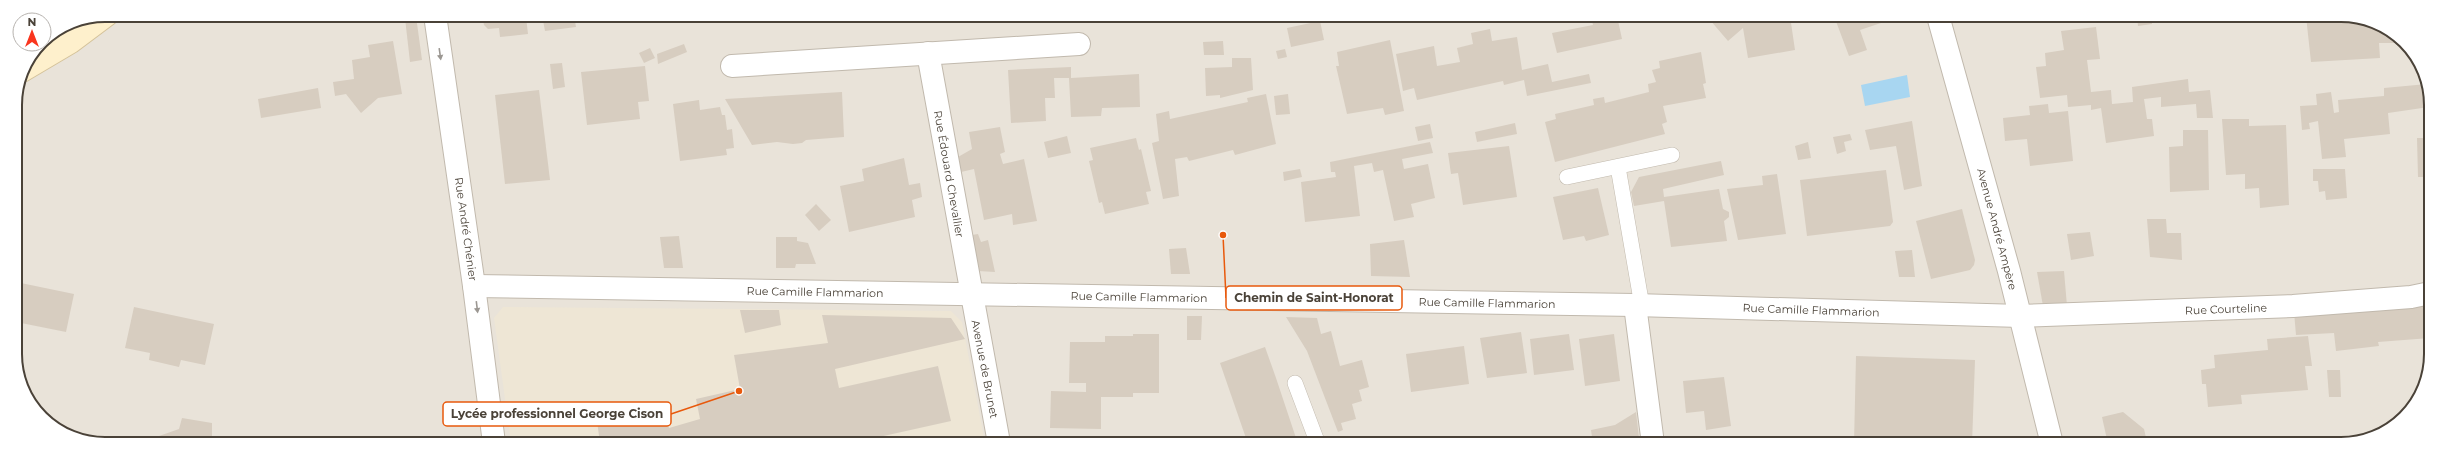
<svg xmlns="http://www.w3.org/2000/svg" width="2446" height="459" font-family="Montserrat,sans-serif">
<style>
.residential{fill:#e9e3d9}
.education{fill:#eee6d5}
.water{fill:#a8d6f1}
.building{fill:#d7cdc0}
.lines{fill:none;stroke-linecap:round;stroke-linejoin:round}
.lane-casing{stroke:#c1b9ad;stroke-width:16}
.street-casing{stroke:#c1b9ad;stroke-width:24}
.secondary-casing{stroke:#d5c39a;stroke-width:24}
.lane{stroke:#fff;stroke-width:15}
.street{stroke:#fff;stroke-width:22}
.secondary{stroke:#fef0cc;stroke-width:22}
.oneway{fill:#9b9792}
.labels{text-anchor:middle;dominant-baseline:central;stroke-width:4;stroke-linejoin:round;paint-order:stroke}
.street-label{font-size:11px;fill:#4a4238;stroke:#fff}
.rim{fill:none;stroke:#4a4238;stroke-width:2}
.leader{fill:none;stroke:#e8590c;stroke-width:1.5}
.callout-dot{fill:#e8590c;stroke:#fff;stroke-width:1.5}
.callout{fill:#fff;stroke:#e8590c;stroke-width:1.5}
.callout-label{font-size:12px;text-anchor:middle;font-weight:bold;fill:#4a4238}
</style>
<rect width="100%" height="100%" fill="#f5f2eb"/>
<path class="residential" d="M105 15 2353 16 2401 37 2429 87 2430 366 2419 399 2401 422 2347 444 93 443 42 418 17 372 15 105 22 70 40 44H44V40L71 22Z"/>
<path class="education" d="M503 307 951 311 962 322 985 443H511L494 318Z"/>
<path class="water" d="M1907 75 1910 97 1865 106 1861 85Z"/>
<g class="building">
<path d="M482 15H532L526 17 528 34 500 37 499 28 488 29 484 25Z"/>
<path d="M542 15H613V16L575 21 576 27 545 31Z"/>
<path d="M416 16 422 60 410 62 405 18Z"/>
<path d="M1591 16H1617L1622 39 1557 53 1552 33 1593 25Z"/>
<path d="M1715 16H1790L1795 50 1748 58 1743 28 1728 41 1710 20Z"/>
<path d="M1834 16H1889L1890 20 1860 30 1867 50 1849 56Z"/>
<path d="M2137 16H2151L2152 24 2138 26Z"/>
<path d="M2306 16H2353L2396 35V43H2379L2380 58 2311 62Z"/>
<path d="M1320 21 1324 40 1291 47 1287 28Z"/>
<path d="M2096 27 2100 59 2087 60 2091 92 2111 90 2112 104 2133 102 2132 87 2188 79 2189 92 2210 90 2213 118H2197L2196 104 2161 107V97L2144 99 2147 119H2152L2154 136 2106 143 2101 108 2091 110V105L2068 107 2067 95 2040 98 2036 67 2046 66 2045 53 2064 50 2061 31Z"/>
<path d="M1490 29 1492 41 1517 37 1522 70 1548 64 1552 82 1589 74 1591 83 1527 96 1524 80 1504 85 1503 81 1417 100 1414 88 1403 91 1396 54 1434 46 1437 66 1460 62 1457 48 1473 44 1471 33Z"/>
<path d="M1390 40 1404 111 1385 115 1383 108 1347 114 1336 66H1339L1337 52Z"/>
<path d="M393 41 402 94 378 98 361 113 346 94 335 96 333 82 354 79 352 60 370 57 368 45Z"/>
<path d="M1223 41 1224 55H1204L1203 42Z"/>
<path d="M684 44 687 52 658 64 657 54Z"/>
<path d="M650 48 655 58 644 63 639 53Z"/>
<path d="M1285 49 1287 57 1278 59 1276 51Z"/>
<path d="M1701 52 1706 83 1703 84 1706 98 1663 106 1667 122 1662 124 1665 134 1555 162 1545 122 1556 119 1555 114 1594 105 1593 99 1604 97 1605 103 1649 92 1648 84 1656 82 1652 70 1660 68 1659 61Z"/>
<path d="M1232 58H1251L1253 90 1220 98V95L1206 96 1205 68 1232 67Z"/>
<path d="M562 63 565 87 553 89 550 64Z"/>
<path d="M645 66 649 101 638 102 640 119 587 125 581 72Z"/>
<path d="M1071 67V78L1139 74 1140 107 1102 108 1101 116 1071 117 1069 78H1054L1055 98H1045L1046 121 1011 123 1008 70Z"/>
<path d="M2427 84 2429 107 2388 113 2390 134 2344 139 2346 157 2322 159 2318 121 2309 123 2310 129 2302 130 2300 106 2317 105 2316 94 2331 92 2334 113 2339 112 2338 100 2384 96V88Z"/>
<path d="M318 88 321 108 261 118 258 99Z"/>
<path d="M539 90 550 180 505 184 495 95Z"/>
<path d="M842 92 844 137 806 140 802 143 793 144 777 142 752 145 725 99Z"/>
<path d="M1266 94 1276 144 1235 155 1233 150 1189 161 1187 157 1175 159 1179 196 1163 199 1152 143 1159 141 1156 114 1169 111 1170 119 1248 102 1247 98Z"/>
<path d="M1288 94 1290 114 1276 115 1274 96Z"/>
<path d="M699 100 700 110 720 107 722 115H725L727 130 732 129 734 148 726 149 727 155 680 161 673 104Z"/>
<path d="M2048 104 2049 113 2068 111 2073 161 2030 166 2027 139 2005 141 2003 118 2030 115 2029 106Z"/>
<path d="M2222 119H2249V126L2286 125 2289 205 2260 208 2259 188 2245 189V174L2226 175Z"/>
<path d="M1912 121 1922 186 1904 190 1896 146 1870 150 1865 130Z"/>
<path d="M1515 123 1517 134 1477 142 1475 132Z"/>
<path d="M1430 124 1433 138 1418 141 1415 127Z"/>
<path d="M1000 127 1005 152 1000 154 1003 164 1024 159 1037 221 1013 225 1012 214 984 220 974 169 961 172 958 157 972 149 969 132Z"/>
<path d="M2183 130H2208L2209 190 2170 192 2169 147 2183 146Z"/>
<path d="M1850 134 1852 140 1844 142 1846 151 1837 154 1833 137Z"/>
<path d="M1067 136 1071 153 1048 158 1044 142Z"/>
<path d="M1136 138 1139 150 1141 149 1151 191 1146 192 1149 204 1105 214 1102 202 1099 203 1089 161 1093 160 1090 148Z"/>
<path d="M2417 138H2429L2430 177H2418Z"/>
<path d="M1430 142 1433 153 1402 159 1404 169 1428 164 1435 198 1411 204 1414 217 1394 221 1383 170 1374 172 1372 163 1354 166 1360 216 1305 222 1301 182 1336 177 1335 172H1331L1330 162Z"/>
<path d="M1808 142 1811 158 1798 160 1795 146Z"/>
<path d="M1509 146 1517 197 1463 205 1458 173 1451 174 1448 153Z"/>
<path d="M904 158 909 185 920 183 922 197 912 200 915 217 849 232 840 186 864 181 862 169Z"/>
<path d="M1721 161 1724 175 1663 189 1664 197 1719 189 1723 209 1729 212V217L1724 221 1727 241 1671 247 1664 201 1634 206 1631 192 1639 177Z"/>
<path d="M1300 169 1302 177 1284 181 1283 172Z"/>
<path d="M2313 169H2345L2347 198 2326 200 2325 191 2319 192 2318 181H2313Z"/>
<path d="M1886 170 1893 222 1890 226 1807 236 1800 180Z"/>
<path d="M1777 174 1786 234 1738 240 1727 189 1763 185 1762 176Z"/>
<path d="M1598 188 1609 235 1586 241 1584 236 1563 240 1553 197Z"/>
<path d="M816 204 831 220 819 231 805 215Z"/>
<path d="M1962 209 1975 260 1974 265 1970 270 1931 279 1916 221Z"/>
<path d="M2147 219H2166L2167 233H2181L2182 260 2150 257Z"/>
<path d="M2090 232 2094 256 2071 260 2067 234Z"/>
<path d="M978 234 981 242 988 240 995 272 978 271 972 235Z"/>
<path d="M679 236 683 268H664L660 237Z"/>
<path d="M776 237H797V241L808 243 816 264H796L795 268H776Z"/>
<path d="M1404 240 1410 277 1371 276 1370 244Z"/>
<path d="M1186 248 1190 274H1171L1169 249Z"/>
<path d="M1912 250 1915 277H1899L1895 251Z"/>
<path d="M2064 271 2067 306H2043L2037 272Z"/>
<path d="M16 282 74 294 66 332 16 322Z"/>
<path d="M2430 302V338L2378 342 2379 346 2336 351 2334 333 2296 335 2294 312Z"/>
<path d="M134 307 214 324 205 365 181 360 179 367 149 360 150 353 125 348Z"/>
<path d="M740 310H779L781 325 745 333Z"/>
<path d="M822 315 951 318 965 339 835 369 839 388 938 366 951 421 852 443H600L597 421 662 407 669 428 700 419 696 399 740 389 734 355 828 343Z"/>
<path d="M1187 316H1202L1201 340H1187Z"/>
<path d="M1286 317 1317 318 1321 334 1331 331 1340 366 1362 360 1369 387 1359 390 1362 401 1352 404 1356 419 1341 423 1343 430 1338 432 1307 351Z"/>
<path d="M1521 332 1527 373 1487 378 1480 338Z"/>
<path d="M1133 334H1159V393H1133V397H1101V429L1050 428 1051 391 1086 392V383H1069L1070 342H1105V336H1133Z"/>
<path d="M1569 334 1574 370 1534 375 1530 339Z"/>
<path d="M1614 334 1620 381 1585 386 1579 339Z"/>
<path d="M2308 336 2312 366H2305L2308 390 2241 395 2242 404 2208 407 2206 384H2202L2201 370 2215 368 2214 355 2268 350 2267 339Z"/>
<path d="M1464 346 1469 384 1411 392 1406 354Z"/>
<path d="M1265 347 1276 378 1298 444H1248L1220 363Z"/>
<path d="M1856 356 1975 360 1972 444H1854Z"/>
<path d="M2327 370H2340L2341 397H2329Z"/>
<path d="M1724 377 1731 426 1706 430 1704 411 1686 413 1683 381Z"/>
<path d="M1636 412 1639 438 1627 440 1628 444H1593L1591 430 1615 425Z"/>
<path d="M2123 412 2144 429 2147 442 2108 444 2102 417Z"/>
<path d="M182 418 212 423V436L234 437V443H160L159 436 179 429Z"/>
<path d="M282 440 303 442V443H281Z"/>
</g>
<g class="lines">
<g class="lane-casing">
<g id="lane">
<path d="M1618 167 1642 306"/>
<path d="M1567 177 1672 155"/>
<path d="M1295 383 1318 444"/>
</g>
</g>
<g class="street-casing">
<g id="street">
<path d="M435 15 474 286 494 443"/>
<path d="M1938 16 2009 271 2052 444"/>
<path d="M928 53 999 443"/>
<path d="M732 66 1079 44"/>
<path d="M474 286 1635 305 2021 316 2293 306 2411 297 2430 293"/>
<path d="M1635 305 1653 444"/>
</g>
</g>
<g class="secondary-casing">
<path id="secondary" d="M22 71 71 42 107 15"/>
</g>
<use href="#lane" class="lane"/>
<use href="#street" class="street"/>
<use href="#secondary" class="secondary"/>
</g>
<defs><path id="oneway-solid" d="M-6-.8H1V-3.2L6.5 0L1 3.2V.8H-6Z"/></defs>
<g class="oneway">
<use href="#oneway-solid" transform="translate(440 54) rotate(82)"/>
<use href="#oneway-solid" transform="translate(477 307) rotate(83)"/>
</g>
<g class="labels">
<g class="street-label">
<text transform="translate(949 174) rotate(80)">Rue Édouard Chevallier</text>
<text transform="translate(466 229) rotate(82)">Rue André Chénier</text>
<text transform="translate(1997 229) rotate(75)">Avenue André Ampère</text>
<text transform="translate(815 292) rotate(1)">Rue Camille Flammarion</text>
<text transform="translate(1139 297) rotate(1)">Rue Camille Flammarion</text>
<text transform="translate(1487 303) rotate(1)">Rue Camille Flammarion</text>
<text transform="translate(2226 309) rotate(-2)">Rue Courteline</text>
<text transform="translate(1811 310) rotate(2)">Rue Camille Flammarion</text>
<text transform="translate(985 369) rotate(79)">Avenue de Brunet</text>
</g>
</g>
<path d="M0 0H2446V459H0ZM105 22H2341A83 83 0 0 1 2424 105V354A83 83 0 0 1 2341 437H105A83 83 0 0 1 22 354V105A83 83 0 0 1 105 22Z" fill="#fff" fill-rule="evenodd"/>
<path class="rim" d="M105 22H2341A83 83 0 0 1 2424 105V354A83 83 0 0 1 2341 437H105A83 83 0 0 1 22 354V105A83 83 0 0 1 105 22Z"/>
<path class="leader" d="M1223 235L1226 298M739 391L671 414"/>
<g class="callout-dot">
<circle cx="1223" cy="235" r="4"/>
<circle cx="739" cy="391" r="4"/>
</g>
<g class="callout">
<rect x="1226" y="286" width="176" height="24" rx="4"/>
<rect x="443" y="402" width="228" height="24" rx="4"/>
</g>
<g class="callout-label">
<text x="1314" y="302">Chemin de Saint-Honorat</text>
<text x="557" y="418">Lycée professionnel George Cison</text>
</g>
<g transform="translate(32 32)"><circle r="19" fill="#ffffff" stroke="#b7b3af"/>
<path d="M0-3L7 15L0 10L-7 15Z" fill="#f9351e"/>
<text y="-6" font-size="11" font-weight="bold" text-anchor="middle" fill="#4a4238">N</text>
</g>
</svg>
